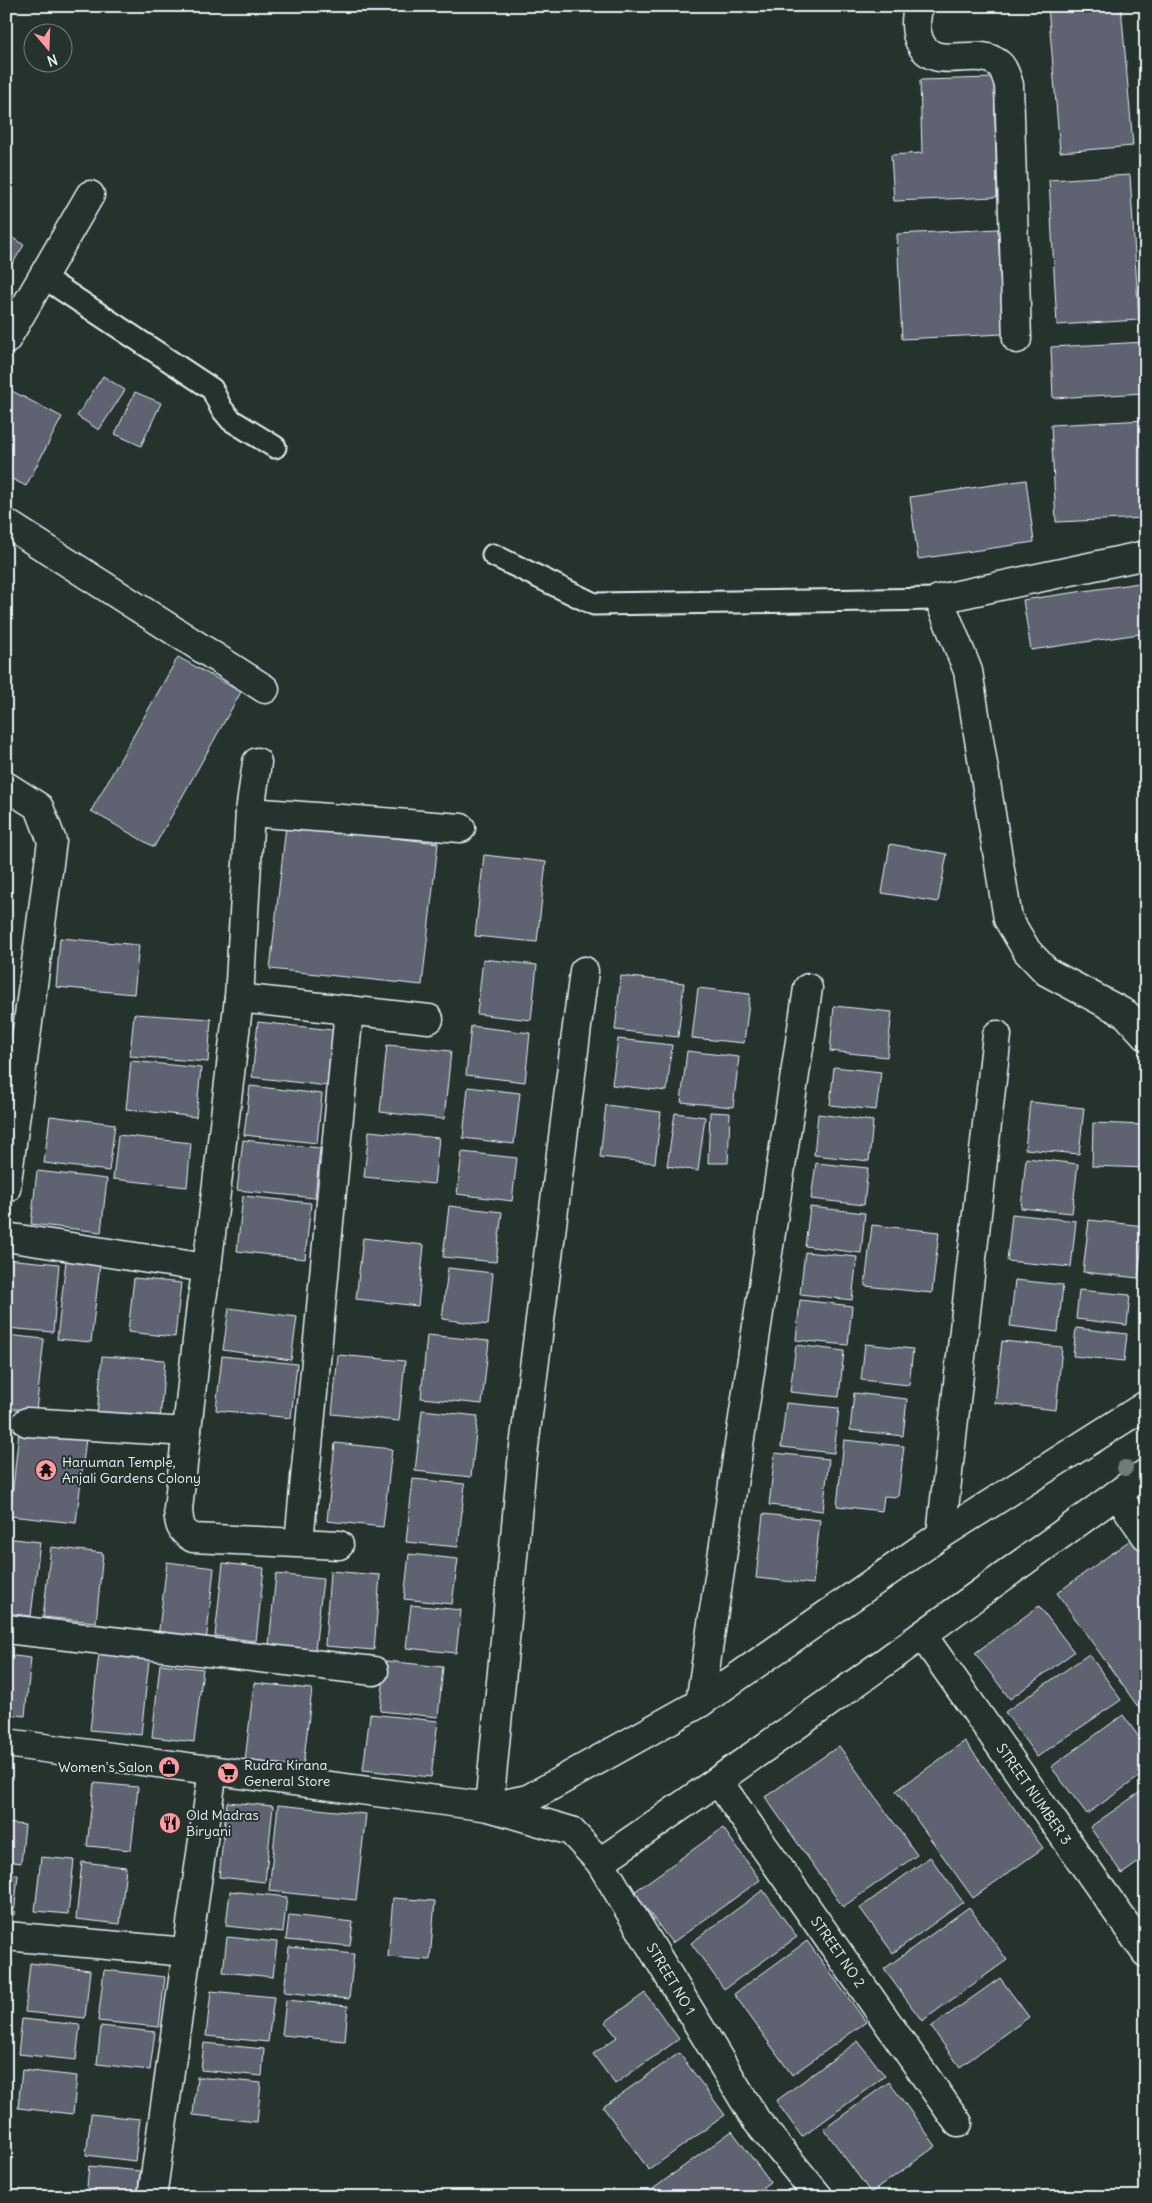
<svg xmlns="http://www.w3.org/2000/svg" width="1152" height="2203" font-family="Delius,sans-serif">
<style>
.building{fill:#5e626f;stroke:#e8f1f8}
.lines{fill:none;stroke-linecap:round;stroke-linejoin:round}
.lane-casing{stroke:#e8f1f8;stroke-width:25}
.street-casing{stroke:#e8f1f8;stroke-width:31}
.lane{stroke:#26332d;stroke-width:21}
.street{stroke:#26332d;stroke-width:28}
.tree{fill:#707e78}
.labels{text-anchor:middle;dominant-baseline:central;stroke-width:4;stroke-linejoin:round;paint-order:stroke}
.poi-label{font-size:14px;fill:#e8f1f8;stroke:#26332d;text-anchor:start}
.street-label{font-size:14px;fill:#e8f1f8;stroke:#26332d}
</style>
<rect width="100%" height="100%" fill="#26332d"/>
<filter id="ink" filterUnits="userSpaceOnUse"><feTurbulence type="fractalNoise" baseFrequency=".02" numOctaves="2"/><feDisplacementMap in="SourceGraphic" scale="10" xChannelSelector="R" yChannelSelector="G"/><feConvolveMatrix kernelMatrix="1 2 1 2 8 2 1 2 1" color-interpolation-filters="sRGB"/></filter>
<g filter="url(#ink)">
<g class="building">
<path d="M1048 6H1121L1133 146 1060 152Z"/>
<path d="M994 78 997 197 894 201 891 155 922 153 920 80Z"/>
<path d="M1130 175 1139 320 1057 325 1049 180Z"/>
<path d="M998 229 1003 334 902 339 897 234Z"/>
<path d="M6 234 24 245 6 274Z"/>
<path d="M1146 342V393L1053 398 1051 347Z"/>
<path d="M103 376 125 390 99 430 77 416Z"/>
<path d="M12 391 62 417 26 486 6 476V402Z"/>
<path d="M135 392 161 403 141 446 115 434Z"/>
<path d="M1146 420V518L1056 522 1051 425Z"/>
<path d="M1026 480 1034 542 918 559 910 497Z"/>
<path d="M1146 582V633L1031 650 1023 600Z"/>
<path d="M178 657 241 692 154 847 91 811Z"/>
<path d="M286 826 438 843 422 985 270 969Z"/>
<path d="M890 844 947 854 938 902 882 893Z"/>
<path d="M484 855 546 862 537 942 475 936Z"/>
<path d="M60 938 139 945 134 994 56 987Z"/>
<path d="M483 959 537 965 531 1020 477 1014Z"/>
<path d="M621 976 684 983 678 1037 615 1030Z"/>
<path d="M698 988 750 994 744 1043 692 1038Z"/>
<path d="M834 1006 892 1012 887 1057 830 1051Z"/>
<path d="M134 1014 211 1019 208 1062 130 1056Z"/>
<path d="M258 1022 333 1030 327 1086 252 1077Z"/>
<path d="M471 1026 530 1033 525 1082 466 1075Z"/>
<path d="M618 1039 672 1045 667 1091 612 1085Z"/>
<path d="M387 1045 451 1051 444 1119 380 1112Z"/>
<path d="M687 1051 739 1057 733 1107 681 1102Z"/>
<path d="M131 1061 201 1068 196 1117 126 1109Z"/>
<path d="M834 1067 881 1072 876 1110 830 1105Z"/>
<path d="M250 1086 322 1094 317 1143 244 1135Z"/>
<path d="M468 1087 520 1093 514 1144 463 1138Z"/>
<path d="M1030 1102 1084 1108 1079 1154 1025 1149Z"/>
<path d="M606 1105 661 1112 655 1163 600 1157Z"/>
<path d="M710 1112 730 1113 728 1163H708Z"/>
<path d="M675 1113 705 1117 698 1171 667 1166Z"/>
<path d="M818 1114 873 1121 869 1161 814 1155Z"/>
<path d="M50 1116 115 1124 109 1171 44 1163Z"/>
<path d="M1093 1123 1146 1125V1168L1092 1166Z"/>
<path d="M369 1131 439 1138 434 1184 364 1177Z"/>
<path d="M118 1135 191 1143 187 1187 113 1179Z"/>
<path d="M243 1140 320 1148 315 1198 237 1190Z"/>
<path d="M462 1152 517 1158 512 1201 457 1194Z"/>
<path d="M1026 1158 1078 1164 1072 1213 1021 1208Z"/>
<path d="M816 1163 868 1168 864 1205 811 1199Z"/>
<path d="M37 1171 107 1179 101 1232 31 1224Z"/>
<path d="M243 1196 311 1203 305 1259 237 1251Z"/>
<path d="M449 1206 502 1212 496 1262 443 1257Z"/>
<path d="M810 1207 865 1213 861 1253 805 1246Z"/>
<path d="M1012 1214 1076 1221 1071 1267 1007 1261Z"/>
<path d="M1089 1220 1144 1226 1138 1278 1083 1272Z"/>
<path d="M872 1225 939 1232 932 1293 865 1286Z"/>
<path d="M363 1238 424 1245 418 1306 356 1299Z"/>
<path d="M805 1252 857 1257 852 1300 800 1294Z"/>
<path d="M6 1259 59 1264 53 1332 6 1328Z"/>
<path d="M66 1261 100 1264 91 1342 57 1339Z"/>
<path d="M448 1268 493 1273 488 1325 442 1319Z"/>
<path d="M134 1278 181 1283 175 1337 128 1332Z"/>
<path d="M1015 1280 1063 1285 1058 1332 1010 1326Z"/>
<path d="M1079 1290 1130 1295 1127 1325 1076 1319Z"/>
<path d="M800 1300 852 1306 848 1345 796 1340Z"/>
<path d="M229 1308 297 1317 291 1360 223 1350Z"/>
<path d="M1076 1328 1127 1334 1124 1361 1073 1356Z"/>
<path d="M6 1335 44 1339 36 1411 6 1408Z"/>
<path d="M427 1335 489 1341 482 1404 421 1398Z"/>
<path d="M1002 1341 1062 1347 1056 1410 995 1403Z"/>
<path d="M865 1344 913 1349 909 1385 861 1380Z"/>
<path d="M796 1345 844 1351 839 1397 790 1392Z"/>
<path d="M338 1355 405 1361 399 1421 332 1414Z"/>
<path d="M102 1356 165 1360 160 1421 97 1416Z"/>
<path d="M222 1356 297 1364 291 1418 216 1410Z"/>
<path d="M854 1393 907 1399 903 1436 850 1430Z"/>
<path d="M786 1403 839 1408 834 1453 781 1447Z"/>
<path d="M422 1410 478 1416 471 1477 415 1471Z"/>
<path d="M19 1431 86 1438 76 1523 10 1516Z"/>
<path d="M844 1440 904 1446 898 1497 884 1496 882 1511 837 1506Z"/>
<path d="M335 1443 392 1449 383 1527 327 1521Z"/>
<path d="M775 1453 829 1459 823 1511 769 1505Z"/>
<path d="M413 1479 465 1484 458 1547 406 1542Z"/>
<path d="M763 1514 820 1520 813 1584 756 1578Z"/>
<path d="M6 1538 40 1542 31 1616 6 1613Z"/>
<path d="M1133 1538 1146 1557V1718L1057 1593Z"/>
<path d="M51 1547 103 1553 96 1622 43 1617Z"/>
<path d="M409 1554 458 1559 452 1604 404 1599Z"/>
<path d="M167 1562 214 1568 206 1643 158 1638Z"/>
<path d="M223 1563 264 1568 256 1641 215 1636Z"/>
<path d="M330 1571 380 1575 374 1650 325 1646Z"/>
<path d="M276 1574 323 1579 315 1650 269 1645Z"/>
<path d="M411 1605 461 1610 456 1653 406 1648Z"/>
<path d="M1039 1606 1074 1652 1010 1699 975 1653Z"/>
<path d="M99 1654 149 1660 141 1735 90 1730Z"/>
<path d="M1089 1654 1121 1700 1037 1757 1005 1712Z"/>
<path d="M6 1655 31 1658 25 1716 6 1714Z"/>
<path d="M386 1661 443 1667 438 1717 380 1711Z"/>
<path d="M160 1664 203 1669 194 1742 152 1737Z"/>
<path d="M254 1683 312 1689 303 1767 245 1761Z"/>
<path d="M370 1714 438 1721 431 1777 363 1770Z"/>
<path d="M1123 1715 1146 1747V1772L1087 1814 1051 1767Z"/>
<path d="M965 1741 1043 1848 973 1898 896 1791Z"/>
<path d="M839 1746 917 1855 843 1907 765 1797Z"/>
<path d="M94 1783 138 1787 131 1850 87 1846Z"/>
<path d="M1146 1788V1857L1122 1874 1090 1827Z"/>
<path d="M227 1802 273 1806 265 1882 219 1877Z"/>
<path d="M278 1805 366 1814 356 1900 269 1891Z"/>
<path d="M6 1823 25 1825 21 1863 6 1861Z"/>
<path d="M723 1828 760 1880 672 1943 634 1892Z"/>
<path d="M41 1857 74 1860 68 1914 35 1911Z"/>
<path d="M930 1857 963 1902 893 1953 860 1908Z"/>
<path d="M82 1862 126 1867 120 1924 76 1919Z"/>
<path d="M6 1873 18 1875 14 1915 6 1914Z"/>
<path d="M763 1890 797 1937 724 1989 691 1943Z"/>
<path d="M230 1891 287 1897 283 1932 226 1926Z"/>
<path d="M393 1898 435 1901 430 1960 388 1957Z"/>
<path d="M969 1907 1007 1960 922 2021 884 1969Z"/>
<path d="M289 1915 353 1922 350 1946 286 1940Z"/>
<path d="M227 1937 277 1942 273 1977 223 1972Z"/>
<path d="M807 1941 866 2022 792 2075 734 1994Z"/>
<path d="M289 1947 354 1954 349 1999 284 1992Z"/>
<path d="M30 1963 90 1970 85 2018 25 2012Z"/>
<path d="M104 1970 165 1977 159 2027 98 2021Z"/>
<path d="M1000 1978 1029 2017 960 2067 931 2027Z"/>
<path d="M211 1991 274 1997 268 2042 206 2036Z"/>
<path d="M645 1993 679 2039 615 2084 593 2054 617 2037 605 2022Z"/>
<path d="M286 2000 348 2006 345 2041 282 2035Z"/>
<path d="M22 2019 80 2025 76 2060 18 2054Z"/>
<path d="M101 2026 155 2032 150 2070 97 2064Z"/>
<path d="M858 2041 885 2076 802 2137 776 2101Z"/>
<path d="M204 2043 264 2049 262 2076 201 2070Z"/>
<path d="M679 2053 725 2115 649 2170 603 2107Z"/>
<path d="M22 2070 77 2076 73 2114 18 2108Z"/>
<path d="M197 2077 261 2083 257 2122 193 2115Z"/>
<path d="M889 2082 936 2146 871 2193 824 2129Z"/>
<path d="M91 2114 140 2119 135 2161 86 2155Z"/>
<path d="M732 2131 770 2182 749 2197H642Z"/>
<path d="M89 2166 140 2171 137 2197H86Z"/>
</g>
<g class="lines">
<g class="lane-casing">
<g id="lane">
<path d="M43 277 212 389 221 408 231 420 275 447"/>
<path d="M493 555 594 604 939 599"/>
</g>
</g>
<g class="street-casing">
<g id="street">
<path d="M919 6C915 18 915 29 919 40 933 75 976 44 999 64 1004 68 1007 79 1009 85L1017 339"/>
<path d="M6 340 90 195"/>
<path d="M6 523 265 689"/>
<path d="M1146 555 939 599 968 671 1008 919 1027 951 1047 972 1126 1014 1146 1036"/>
<path d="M257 762 250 812 239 998 207 1268 201 1305 178 1509C179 1524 180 1531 193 1538L339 1545"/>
<path d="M6 786 39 807 52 841 6 1189"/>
<path d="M250 812 461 828"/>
<path d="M584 971 522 1463 489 1807 571 1831 600 1862 756 2120 819 2197"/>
<path d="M239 998 429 1019"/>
<path d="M6 1237 207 1268"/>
<path d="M27 1422 187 1432"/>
<path d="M1117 1494 1146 1536"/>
<path d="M941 1535 997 1035"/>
<path d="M299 1542 349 1010"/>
<path d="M6 1629 374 1671"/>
<path d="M923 1636 1146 1953"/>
<path d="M700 1703 808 988"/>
<path d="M6 1743 489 1807 528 1799 700 1703 941 1535 1146 1405"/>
<path d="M718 1781 958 2123"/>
<path d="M600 1862C785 1736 965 1604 1146 1473"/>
<path d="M6 1936 186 1952"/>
<path d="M152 2197 213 1770"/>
</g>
</g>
<use href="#lane" class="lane"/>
<use href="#street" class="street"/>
</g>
<circle class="tree" cx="1125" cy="1468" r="8"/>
</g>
<defs>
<g id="temple-disc" transform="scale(1.125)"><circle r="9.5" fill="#ff9aa2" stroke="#26332d"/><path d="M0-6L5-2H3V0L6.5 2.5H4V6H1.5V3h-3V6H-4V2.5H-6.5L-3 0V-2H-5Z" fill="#111"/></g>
<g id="shop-disc" transform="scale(1.125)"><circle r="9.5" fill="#ff9aa2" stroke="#26332d"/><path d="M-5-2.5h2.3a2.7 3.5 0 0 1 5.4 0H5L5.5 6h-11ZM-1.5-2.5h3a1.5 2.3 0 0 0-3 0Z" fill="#111"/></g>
<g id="supermarket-disc" transform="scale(1.125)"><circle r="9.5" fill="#ff9aa2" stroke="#26332d"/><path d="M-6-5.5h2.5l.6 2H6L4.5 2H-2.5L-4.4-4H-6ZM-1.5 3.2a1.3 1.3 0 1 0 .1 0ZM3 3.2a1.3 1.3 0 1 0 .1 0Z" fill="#111"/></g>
<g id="restaurant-disc" transform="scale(1.125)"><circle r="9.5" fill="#ff9aa2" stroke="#26332d"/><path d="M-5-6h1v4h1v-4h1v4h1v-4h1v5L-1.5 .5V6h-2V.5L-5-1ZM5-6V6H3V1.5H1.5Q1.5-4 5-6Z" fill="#111"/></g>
</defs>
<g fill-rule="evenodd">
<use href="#temple-disc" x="46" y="1470"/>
<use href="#shop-disc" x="169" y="1767"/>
<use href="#supermarket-disc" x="228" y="1773"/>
<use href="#restaurant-disc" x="170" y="1823"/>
</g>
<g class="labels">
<g class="poi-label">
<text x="62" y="1462">Hanuman Temple,<tspan x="62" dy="16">Anjali Gardens Colony</tspan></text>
<text x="244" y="1765">Rudra Kirana<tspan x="244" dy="16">General Store</tspan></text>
<text x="153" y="1767" text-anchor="end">Women's Salon</text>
<text x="186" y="1815">Old Madras<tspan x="186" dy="16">Biryani</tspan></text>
</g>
<g class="street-label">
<text transform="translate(1034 1794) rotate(55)">STREET NUMBER 3</text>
<text transform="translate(838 1952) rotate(55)">STREET NO 2</text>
<text transform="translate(671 1979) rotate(59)">STREET NO 1</text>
</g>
</g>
<rect width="1152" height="2203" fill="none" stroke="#26332d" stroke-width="25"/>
<rect x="12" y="12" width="1127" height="2178" fill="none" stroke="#e8f1f8" stroke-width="2" filter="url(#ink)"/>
<g transform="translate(48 48) rotate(161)"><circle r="24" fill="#26332d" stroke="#747f7e"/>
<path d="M0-4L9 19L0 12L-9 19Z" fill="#ff9aa2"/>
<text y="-8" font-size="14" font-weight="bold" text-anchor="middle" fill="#e8f1f8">N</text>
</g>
</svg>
